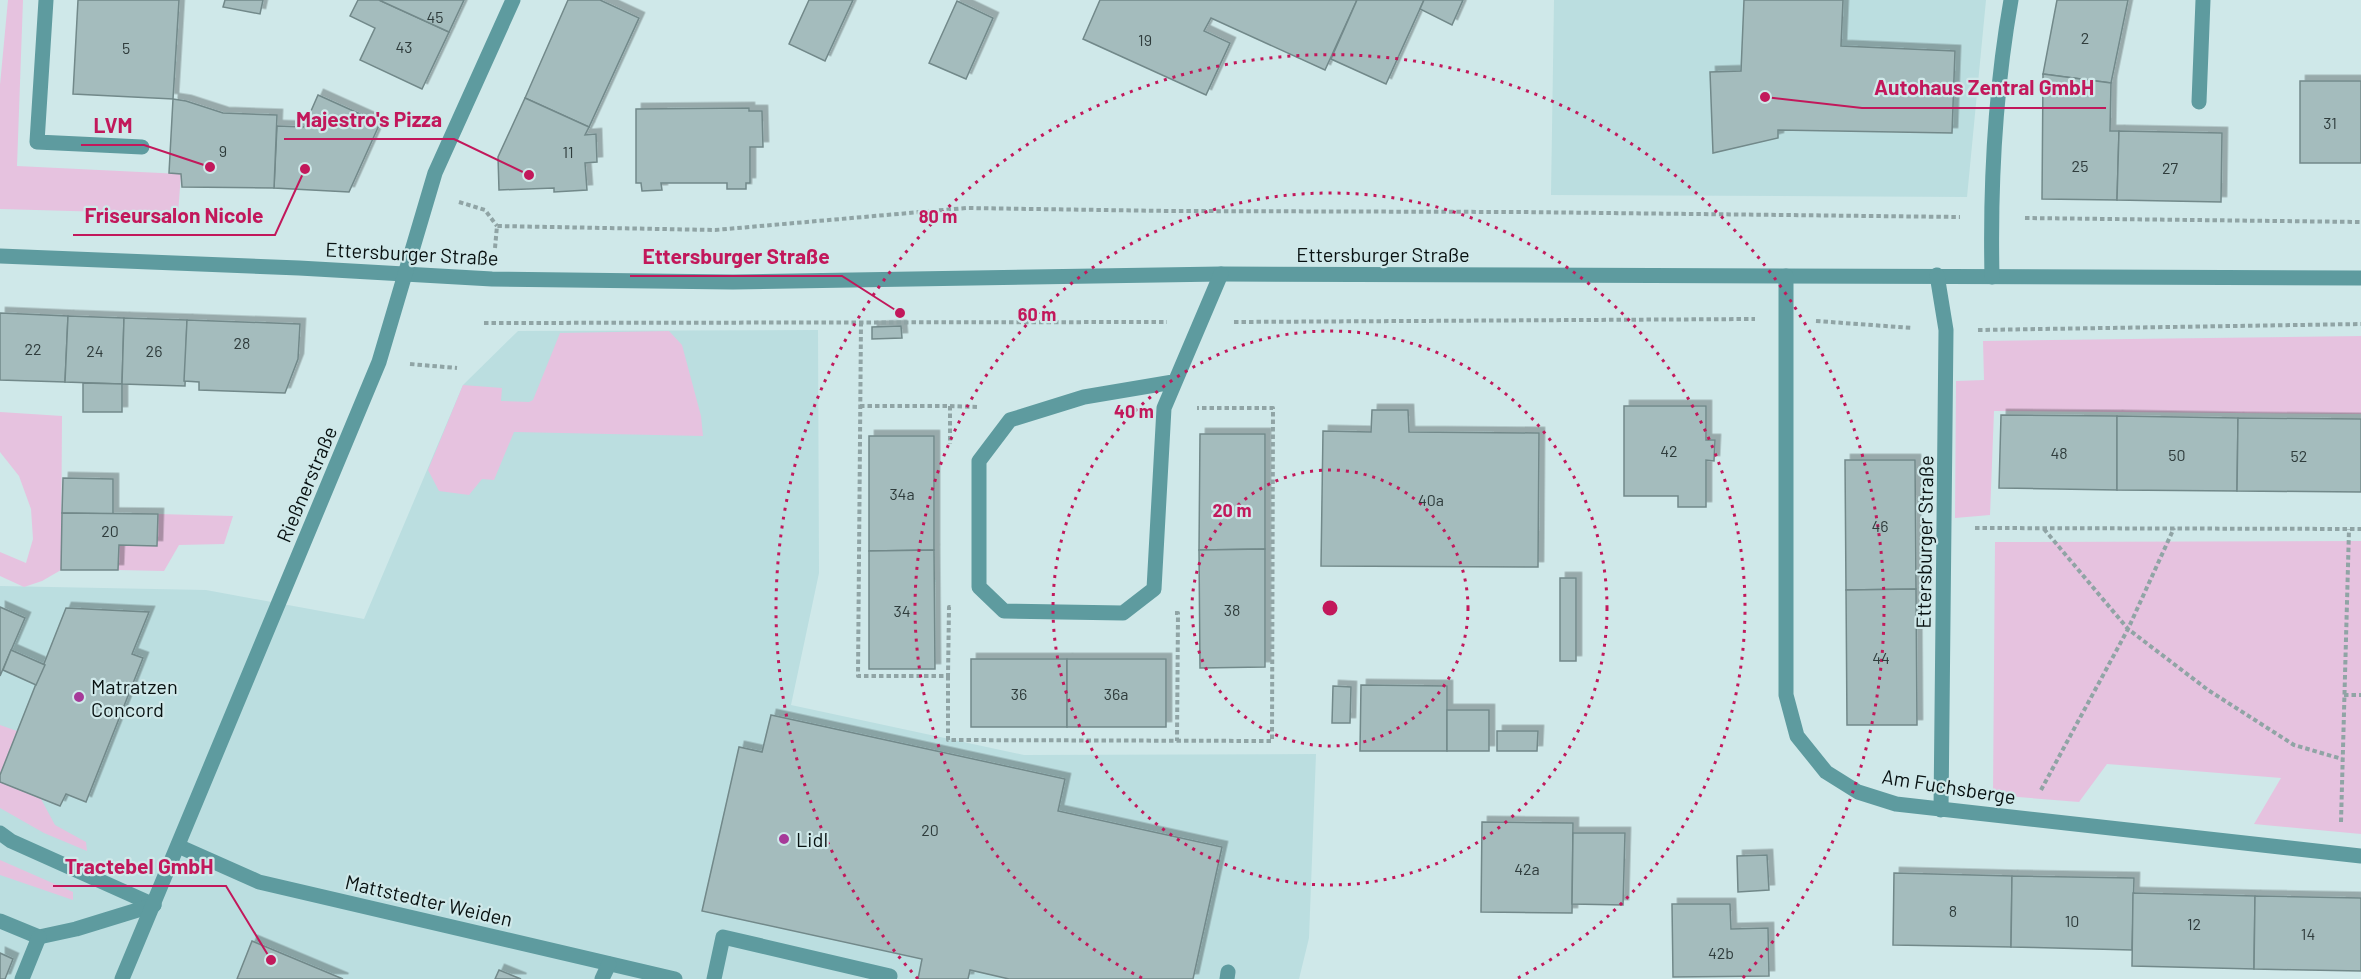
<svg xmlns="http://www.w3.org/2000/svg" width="2361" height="979" font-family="Barlow,sans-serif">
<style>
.built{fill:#bbdee0}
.green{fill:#e6c2df}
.building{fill:#a4bcbd;stroke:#72898a;stroke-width:1.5;filter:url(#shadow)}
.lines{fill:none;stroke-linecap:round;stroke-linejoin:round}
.path{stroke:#90a4a5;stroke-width:4;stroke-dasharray:4.5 3;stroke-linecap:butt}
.minor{stroke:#5e9b9f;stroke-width:15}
.ring{fill:none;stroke:#c2185b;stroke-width:3;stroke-dasharray:3 6}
.poi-dot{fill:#a63a99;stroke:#cfe8e9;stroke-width:2}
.labels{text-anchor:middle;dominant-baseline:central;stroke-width:4.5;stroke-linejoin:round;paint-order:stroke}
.number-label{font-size:16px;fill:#2f3c3c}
.street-label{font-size:20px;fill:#081111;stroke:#cfe8e9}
.poi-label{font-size:20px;fill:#081111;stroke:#cfe8e9;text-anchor:start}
.centre{fill:#c2185b;stroke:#cfe8e9;stroke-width:3}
.ring-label{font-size:18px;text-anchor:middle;font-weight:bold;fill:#c2185b;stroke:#cfe8e9;stroke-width:4.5;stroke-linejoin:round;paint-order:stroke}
.leader{fill:none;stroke:#c2185b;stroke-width:2}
.callout-dot{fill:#c2185b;stroke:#cfe8e9;stroke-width:2}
.callout-label{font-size:21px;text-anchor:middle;font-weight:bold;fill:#c2185b;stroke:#cfe8e9;stroke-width:4.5;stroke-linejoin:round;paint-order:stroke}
</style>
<defs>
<filter id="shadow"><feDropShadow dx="5.5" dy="-5.5" stdDeviation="0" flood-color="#0004"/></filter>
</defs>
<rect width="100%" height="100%" fill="#cfe8e9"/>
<g class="built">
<path d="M1554 0H1986L1967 197 1551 195Z"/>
<path d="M818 330 819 573 791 705 1024 755 1316 754 1309 938 1299 979H0V586L206 590 364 619 463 385 518 331Z"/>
</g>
<g class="green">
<path d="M8 0H23L17 166 181 174 178 214 0 209V85Z"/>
<path d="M669 331 682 345 701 416 703 436 514 432 494 480 482 479 469 495 439 491 428 470 463 385 502 388 501 401 529 402 533 400 560 333Z"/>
<path d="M2361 336V414L1994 411 1990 515 1955 518 1956 381 1984 380 1983 341Z"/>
<path d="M0 412 62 416 61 570 42 581 24 587 0 576V552L26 563 33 539 31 509 19 476 0 452Z"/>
<path d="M158 514 233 516 224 544 179 545 164 571 118 570 119 545H157Z"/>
<path d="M2361 541V834L2254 824 2281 778 2107 764 2079 802 1993 795 1995 542Z"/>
<path d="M0 725 17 731 0 775Z"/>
<path d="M0 782 41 799 55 825 86 842 87 851 44 833 0 808Z"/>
<path d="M0 860 73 892V900L0 875Z"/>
</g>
<g class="building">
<path d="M78 0H179L173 99 73 94Z"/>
<path d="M225 0H263L260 14 223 7Z"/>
<path d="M358 0H379L449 32 422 89 360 60 375 28 350 16Z"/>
<path d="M379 0H464L449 32Z"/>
<path d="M568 0H600L639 18 589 127 525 98Z"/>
<path d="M809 0H853L825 61 789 44Z"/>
<path d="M1100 0H1357L1325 70 1211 18 1204 31 1230 43 1206 95 1083 39Z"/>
<path d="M1357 0H1424L1386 84 1331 59Z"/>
<path d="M1424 0H1463L1452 25 1420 9Z"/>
<path d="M1744 0H1843L1841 46 1955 51 1952 133 1778 130V138L1713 153 1710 72 1741 71Z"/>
<path d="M2057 0H2128L2111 83 2043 74Z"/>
<path d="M957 1 993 18 966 79 929 63Z"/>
<path d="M2043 74 2111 83 2110 131H2119L2117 200 2042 199Z"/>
<rect x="2300" y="81" width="61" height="82"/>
<path d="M318 95 380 123 349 192 274 188 277 126 304 127Z"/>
<path d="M525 98 589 127 585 135 596 134 597 162 585 163 587 190 554 192V188L499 190 498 157Z"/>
<path d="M173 99 186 101 223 113 277 115 274 188 182 187 181 174 169 173Z"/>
<path d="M749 108V111H762L763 147H750V183H746V189H727V183H661L662 190 642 191 641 183H636V109Z"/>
<path d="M2119 131 2222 133 2221 202 2117 200Z"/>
<path d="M0 313 68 316 65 382 0 380Z"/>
<path d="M68 316 124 318 122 384 65 382Z"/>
<path d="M124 318 187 320 185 386 122 384Z"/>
<path d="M187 320 300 324 298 359 285 393 199 390V382L184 381Z"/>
<path d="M901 326 902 338 872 339V327Z"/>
<path d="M83 383 122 384V412H83Z"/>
<path d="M1624 406H1706V440H1715L1714 461 1706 460V507H1678V496H1624Z"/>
<path d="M1372 410H1408L1409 432 1539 433 1538 567 1321 566 1323 431 1371 432Z"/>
<path d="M2001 415 2117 416V490L1999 488Z"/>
<path d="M2117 416 2238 418 2237 491 2117 490Z"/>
<path d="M2238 418 2361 419V492L2237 491Z"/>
<path d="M1200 434H1265V549L1199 550Z"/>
<path d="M869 436H934V550L869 551Z"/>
<path d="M1845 460H1915L1916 589 1846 590Z"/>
<path d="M63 478 113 479V514L62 513Z"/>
<path d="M62 513 158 514 157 546 119 545 118 570H61Z"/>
<path d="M1265 549V667L1200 668 1199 550Z"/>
<path d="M934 550 935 669H869V551Z"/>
<rect x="1560" y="578" width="16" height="83"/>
<path d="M1916 589 1917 725H1847L1846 590Z"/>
<path d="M0 607 25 618 0 676Z"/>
<path d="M66 608 149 612 132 654 143 658 86 802 66 794 60 806 0 782V775Z"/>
<path d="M11 650 45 665 36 685 3 670Z"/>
<rect x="971" y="659" width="96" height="68"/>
<rect x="1067" y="659" width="99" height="68"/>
<path d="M1361 685 1447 686V751H1360Z"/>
<path d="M1333 686 1351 687 1350 723H1332Z"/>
<rect x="1447" y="710" width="42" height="41"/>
<path d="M771 715 1065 779 1058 811 1222 847 1193 979H1009L970 970 968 979H918L922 959 702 911 739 747 762 752Z"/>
<path d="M1497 731H1538L1537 751H1497Z"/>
<path d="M1482 822 1573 823 1572 913 1481 912Z"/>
<path d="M1573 833H1625L1623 905 1572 904Z"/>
<path d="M1767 855 1769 890 1738 892 1737 856Z"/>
<path d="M1894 873 2012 876 2011 947 1893 945Z"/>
<path d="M2012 876 2134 878 2132 950 2011 947Z"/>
<path d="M2133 893 2255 896 2254 969 2132 966Z"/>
<path d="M2255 896 2361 898V971L2254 969Z"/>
<path d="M1672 904H1730L1731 929 1768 928 1769 976 1673 977Z"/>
<path d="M252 941 343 979H237Z"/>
<path d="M0 953 13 959 5 979H0Z"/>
<path d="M499 970 521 979H495Z"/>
</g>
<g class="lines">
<g class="path">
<path d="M459 202 485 210 497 226"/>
<path d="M2025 218 2361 222"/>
<path d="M495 248 497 226 715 230 966 208 1171 211 1519 212 1960 217"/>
<path d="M1816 321 1913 328"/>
<path d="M861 322 858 676H948L949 607H953"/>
<path d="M1234 322 1755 319"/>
<path d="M484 323 1167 322"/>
<path d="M1978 330 2361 324"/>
<path d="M410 364 457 368"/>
<path d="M860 406H950V444"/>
<path d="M950 406 979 407"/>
<path d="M1975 528 2361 529"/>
<path d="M2044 529 2128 629 2208 690 2294 745 2342 759"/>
<path d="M1175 613H1178L1177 741"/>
<path d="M948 676V740L1272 741 1273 408H1197"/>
<path d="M2344 695H2361"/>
<path d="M2041 790 2128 629 2174 528"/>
<path d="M2341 822 2349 529"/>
</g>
<g class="minor">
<path d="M46 0 37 142 142 147"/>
<path d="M2199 102 2203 0"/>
<path d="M0 256 299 268 492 279 733 282 1221 274 2361 278"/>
<path d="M1937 275 1946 330 1941 810"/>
<path d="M1786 276V695L1797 736 1826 772 1858 792 1896 804 2361 856"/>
<path d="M1992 277C1990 184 1995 91 2011 0"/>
<path d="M1173 382 1084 397 1010 420 979 461V587L1004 611 1123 613 1154 589 1164 408 1221 274"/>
<path d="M0 833 11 841 154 905"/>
<path d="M178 846 259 882 675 979"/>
<path d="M0 921 39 937 76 929 154 905"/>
<path d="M22 979 39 937"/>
<path d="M122 979 379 362 435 173 513 0"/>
<path d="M602 979 609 964"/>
<path d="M714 979 723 937 890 976"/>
<path d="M1227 979 1228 972"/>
</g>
</g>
<g class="ring">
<circle cx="1330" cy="608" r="138"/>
<circle cx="1330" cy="608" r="277"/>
<path d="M1142 978A415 415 0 1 1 1518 978"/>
<path d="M918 979A554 554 0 1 1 1742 979"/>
</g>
<g class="poi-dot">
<circle cx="79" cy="697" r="6"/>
<circle cx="784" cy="839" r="6"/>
</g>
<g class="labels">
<g class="number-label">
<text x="435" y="16">45</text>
<text x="2085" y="37">2</text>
<text x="1145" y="39">19</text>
<text x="404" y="46">43</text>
<text x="126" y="47">5</text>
<text x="2330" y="122">31</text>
<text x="223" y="150">9</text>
<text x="568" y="151">11</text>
<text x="2080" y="165">25</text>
<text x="2170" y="167">27</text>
<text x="242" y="342">28</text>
<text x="33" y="348">22</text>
<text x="95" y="350">24</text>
<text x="154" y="350">26</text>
<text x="1669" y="450">42</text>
<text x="2059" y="452">48</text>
<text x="2177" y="454">50</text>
<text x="2299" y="455">52</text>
<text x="902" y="493">34a</text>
<text x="1431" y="499">40a</text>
<text x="1880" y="525">46</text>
<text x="110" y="530">20</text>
<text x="1232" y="609">38</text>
<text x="902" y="610">34</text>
<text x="1881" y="657">44</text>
<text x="1019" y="693">36</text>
<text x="1116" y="693">36a</text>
<text x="930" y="829">20</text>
<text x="1527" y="868">42a</text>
<text x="1953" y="910">8</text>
<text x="2072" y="920">10</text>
<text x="2194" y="923">12</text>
<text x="2308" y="933">14</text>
<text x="1721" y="952">42b</text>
</g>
<g class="street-label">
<text transform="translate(412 253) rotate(3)">Ettersburger Straße</text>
<text x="1383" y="254">Ettersburger Straße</text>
<text transform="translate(306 484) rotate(-67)">Rießnerstraße</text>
<text transform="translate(1924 542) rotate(-89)">Ettersburger Straße</text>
<text transform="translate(1949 786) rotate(9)">Am Fuchsberge</text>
<text transform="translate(429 900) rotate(13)">Mattstedter Weiden</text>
</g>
<g class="poi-label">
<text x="91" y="686">Matratzen<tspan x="91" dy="23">Concord</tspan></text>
<text x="796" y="839">Lidl</text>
</g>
</g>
<circle cx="1330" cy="608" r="9" class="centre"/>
<g class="ring-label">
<text x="938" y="223">80 m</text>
<text x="1037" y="321">60 m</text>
<text x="1134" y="418">40 m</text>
<text x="1232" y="517">20 m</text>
</g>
<path class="leader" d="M1765 97L1862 108H2106M529 175L454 139H284M210 167L144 145H81M305 169L275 235H73M900 313L842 276H630M271 960L226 886H53"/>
<g class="callout-dot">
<circle cx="1765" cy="97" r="6"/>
<circle cx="529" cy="175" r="6"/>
<circle cx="210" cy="167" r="6"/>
<circle cx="305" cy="169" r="6"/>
<circle cx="900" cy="313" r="6"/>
<circle cx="271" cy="960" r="6"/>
</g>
<g class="callout-label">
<text x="1984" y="95">Autohaus Zentral GmbH</text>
<text x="369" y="127">Majestro's Pizza</text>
<text x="113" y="133">LVM</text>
<text x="174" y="223">Friseursalon Nicole</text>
<text x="736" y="264">Ettersburger Straße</text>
<text x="139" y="874">Tractebel GmbH</text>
</g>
</svg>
